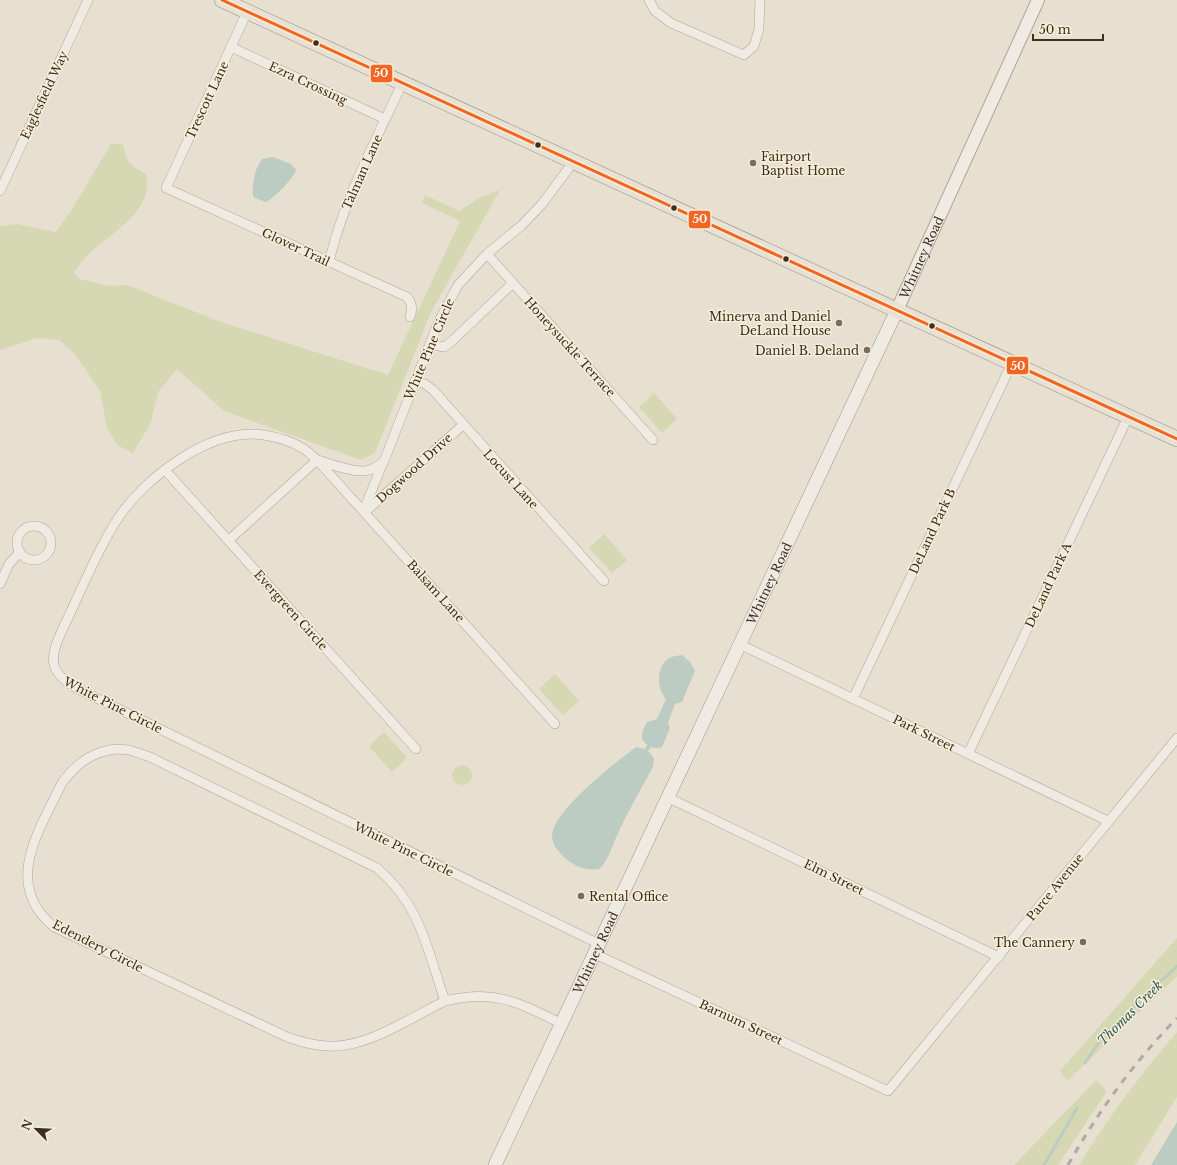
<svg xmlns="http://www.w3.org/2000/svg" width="1177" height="1165" font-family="'Libre Baskerville',serif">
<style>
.green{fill:#d6d7b3}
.water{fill:#bcccc2}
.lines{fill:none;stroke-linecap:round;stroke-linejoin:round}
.stream{stroke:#bcccc2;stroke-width:3}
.minor-casing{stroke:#ada599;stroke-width:10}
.tertiary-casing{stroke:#ada599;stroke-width:14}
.secondary-casing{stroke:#9c958a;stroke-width:14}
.primary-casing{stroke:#928b80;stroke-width:16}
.minor{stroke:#efebe3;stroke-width:9}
.tertiary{stroke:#efebe3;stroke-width:12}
.secondary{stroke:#efebe3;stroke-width:13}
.primary{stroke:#e6e1d4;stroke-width:15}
.rail{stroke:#afaaa2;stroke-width:3;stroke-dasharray:7 7;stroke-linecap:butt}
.bus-1-casing{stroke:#f7eed8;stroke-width:6}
.bus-1{stroke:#f26522;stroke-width:3}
.bus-dot{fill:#3d2e20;stroke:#f7eed8;stroke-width:1.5}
.poi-dot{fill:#786c5e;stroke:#f7eed8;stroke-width:1.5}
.labels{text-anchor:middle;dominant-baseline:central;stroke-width:3;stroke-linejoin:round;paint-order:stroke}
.street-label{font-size:12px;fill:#3d2e20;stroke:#f7eed8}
.poi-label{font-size:12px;fill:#3d2e20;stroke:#f7eed8;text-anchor:end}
.water-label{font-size:13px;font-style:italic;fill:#2f5d5a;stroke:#f7eed8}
.line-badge{stroke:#f7eed8;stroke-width:1.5}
.badge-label{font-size:11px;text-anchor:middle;font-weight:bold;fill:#fff}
</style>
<rect width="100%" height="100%" fill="#e7e0d1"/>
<g class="green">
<path d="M111 144H123C126 162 130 165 146 174 156 209 111 233 90 253 84 258 79 266 74 272L79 279 110 286 127 285 221 322 388 375 460 221 422 203 425 195 459 211 479 198 500 190 431 312 375 453 361 460 224 411 177 369 158 392 151 422 133 453 117 445 107 428 100 391 75 354 59 340 37 338 0 350V226L17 224 56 232 71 211Z"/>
<path d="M654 393 677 419 662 433 639 407Z"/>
<path d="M604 534 627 560 612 573 589 548Z"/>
<path d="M555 674 579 701 563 715 539 689Z"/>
<path d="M384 732 407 758 392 772 369 746Z"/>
<circle cx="462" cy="775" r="10"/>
<path d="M1177 938V976L1067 1081 1060 1071Z"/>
<path d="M1177 1032V1097L1135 1165H1079C1108 1117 1141 1074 1177 1032Z"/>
<path d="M1096 1080 1107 1091 1058 1165H1014Z"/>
</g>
<g class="water">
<path d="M273 157 291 164 296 170C294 178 273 199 266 202L253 197C252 184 254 170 262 159Z"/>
<path d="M682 655 690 662 695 671 682 702 675 704 668 723 670 728 662 747 657 748 651 747 648 751 654 758 653 767C641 788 629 810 619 831 612 845 610 859 599 869 585 871 573 866 563 856 557 850 552 844 552 835 553 811 616 762 636 747L645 749 647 745 642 739V732L647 722 657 719 666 699C657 689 655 668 669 658 672 656 678 656 682 655Z"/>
<path d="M1177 1122V1165H1151Z"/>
</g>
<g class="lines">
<g class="stream">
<path d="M1085 1063 1102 1038 1177 966"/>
<path d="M1044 1165 1077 1108"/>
</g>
<g class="minor-casing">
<g id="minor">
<path d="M649 0 655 11 671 23 744 55 754 46 759 29 760 0"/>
<path d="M247 12 166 188 407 297C412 303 413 309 410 317"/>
<path d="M231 47 385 119"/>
<path d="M574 161 542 204 522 225 487 254 458 285 439 321 384 461C378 466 373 470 365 471 354 472 329 464 318 460 313 458 309 452 304 449 293 442 277 437 264 435 210 427 142 479 115 523 95 555 81 591 65 624 51 654 44 671 78 689L599 944"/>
<path d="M0 191 88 0"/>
<path d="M487 254 653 440"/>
<path d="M329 262C344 199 375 142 402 84"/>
<path d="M430 344 444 347 451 342 513 283"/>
<path d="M415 381 425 384 433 390 604 581"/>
<path d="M165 470 416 749"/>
<path d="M364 510 383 462"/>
<path d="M365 512 463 425"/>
<circle cx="34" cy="543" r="17"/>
<path d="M229 540 317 460 555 724"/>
<path d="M0 584 9 564 20 552"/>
<path d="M741 645 1108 821"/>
<path d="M853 699 1012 363"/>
<path d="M117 749 129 750 150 757 377 868C421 905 427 949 445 1001 412 1017 371 1045 335 1046 318 1047 302 1042 287 1037L54 927C2 884 39 831 62 783 76 763 93 751 117 749Z"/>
<path d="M968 754 1128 417"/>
<path d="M669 798 999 957"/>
<path d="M595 954 888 1091 1177 738"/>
<path d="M445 1001C495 989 518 1002 562 1024"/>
</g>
</g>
<g class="tertiary-casing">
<g id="tertiary">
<path id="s1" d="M897 310 1038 0"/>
</g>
</g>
<g class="secondary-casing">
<g id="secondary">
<path id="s2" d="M495 1165 897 310"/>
</g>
</g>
<g class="primary-casing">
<path id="primary" d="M222 0 1177 439"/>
</g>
<use href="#minor" class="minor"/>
<use href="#tertiary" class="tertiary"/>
<use href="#secondary" class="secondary"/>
<use href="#primary" class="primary"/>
<path class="rail" d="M1068 1165C1098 1112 1134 1062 1177 1018"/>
<g class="bus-1-casing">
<path id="bus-1" d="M222 0 1177 439"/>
</g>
<use href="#bus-1" class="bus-1"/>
</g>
<g class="bus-dot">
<circle cx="316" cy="43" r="3.5"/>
<circle cx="538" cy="145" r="3.5"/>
<circle cx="674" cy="208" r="3.5"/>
<circle cx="786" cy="259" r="3.5"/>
<circle cx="932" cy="326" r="3.5"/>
</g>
<g class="poi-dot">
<circle cx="753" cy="163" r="4"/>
<circle cx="839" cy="323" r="4"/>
<circle cx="867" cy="350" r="4"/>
<circle cx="581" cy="896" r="4"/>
<circle cx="1083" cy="942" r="4"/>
</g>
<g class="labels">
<g class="street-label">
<text transform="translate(308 83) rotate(25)">Ezra Crossing</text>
<text transform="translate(44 95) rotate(-65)">Eaglesfield Way</text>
<text transform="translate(207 100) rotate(-65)">Trescott Lane</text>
<text transform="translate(362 172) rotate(-66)">Talman Lane</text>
<text transform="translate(296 247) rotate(25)">Glover Trail</text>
<text stroke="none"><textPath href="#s1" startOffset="58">Whitney Road</textPath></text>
<text transform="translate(570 347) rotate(48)">Honeysuckle Terrace</text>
<text transform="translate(429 349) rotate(-67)">White Pine Circle</text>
<text transform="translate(414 468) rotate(-42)">Dogwood Drive</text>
<text transform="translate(511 479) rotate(48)">Locust Lane</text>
<text transform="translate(932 531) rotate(-65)">DeLand Park B</text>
<text stroke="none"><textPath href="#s2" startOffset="643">Whitney Road</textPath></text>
<text transform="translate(1048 585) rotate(-65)">DeLand Park A</text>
<text transform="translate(436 591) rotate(48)">Balsam Lane</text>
<text transform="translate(291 610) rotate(48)">Evergreen Circle</text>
<text transform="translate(113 705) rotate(27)">White Pine Circle</text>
<text transform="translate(924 733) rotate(26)">Park Street</text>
<text transform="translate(404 849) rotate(26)">White Pine Circle</text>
<text transform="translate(834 877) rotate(26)">Elm Street</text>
<text transform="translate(1055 887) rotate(-51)">Parce Avenue</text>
<text transform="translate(98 946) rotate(27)">Edendery Circle</text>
<text stroke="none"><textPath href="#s2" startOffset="235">Whitney Road</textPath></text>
<text transform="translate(741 1022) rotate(25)">Barnum Street</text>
</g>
<g class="poi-label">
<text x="761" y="156" text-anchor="start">Fairport<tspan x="761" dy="14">Baptist Home</tspan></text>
<text x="831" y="316">Minerva and Daniel<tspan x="831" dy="14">DeLand House</tspan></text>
<text x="859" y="350">Daniel B. Deland</text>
<text x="589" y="896" text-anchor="start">Rental Office</text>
<text x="1075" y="942">The Cannery</text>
</g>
<g class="water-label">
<text transform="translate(1130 1013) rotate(-45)">Thomas Creek</text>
</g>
</g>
<g class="line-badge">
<rect x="370" y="64" width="23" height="19" rx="4" fill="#f26522"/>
<rect x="688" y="210" width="23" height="19" rx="4" fill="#f26522"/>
<rect x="1006" y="356" width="23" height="19" rx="4" fill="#f26522"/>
</g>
<g class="badge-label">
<text x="381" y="77">50</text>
<text x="700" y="223">50</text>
<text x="1018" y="370">50</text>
</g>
<g transform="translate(36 1129) rotate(294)" stroke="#f7eed8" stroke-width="3" paint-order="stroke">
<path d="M0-3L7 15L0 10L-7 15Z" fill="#3d2e20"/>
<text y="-6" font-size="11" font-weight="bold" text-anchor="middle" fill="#3d2e20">N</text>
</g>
<path d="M1033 34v6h70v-6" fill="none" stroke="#3d2e20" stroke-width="2"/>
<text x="1039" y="34" font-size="12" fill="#3d2e20" stroke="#f7eed8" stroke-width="3" paint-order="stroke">50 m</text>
</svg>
